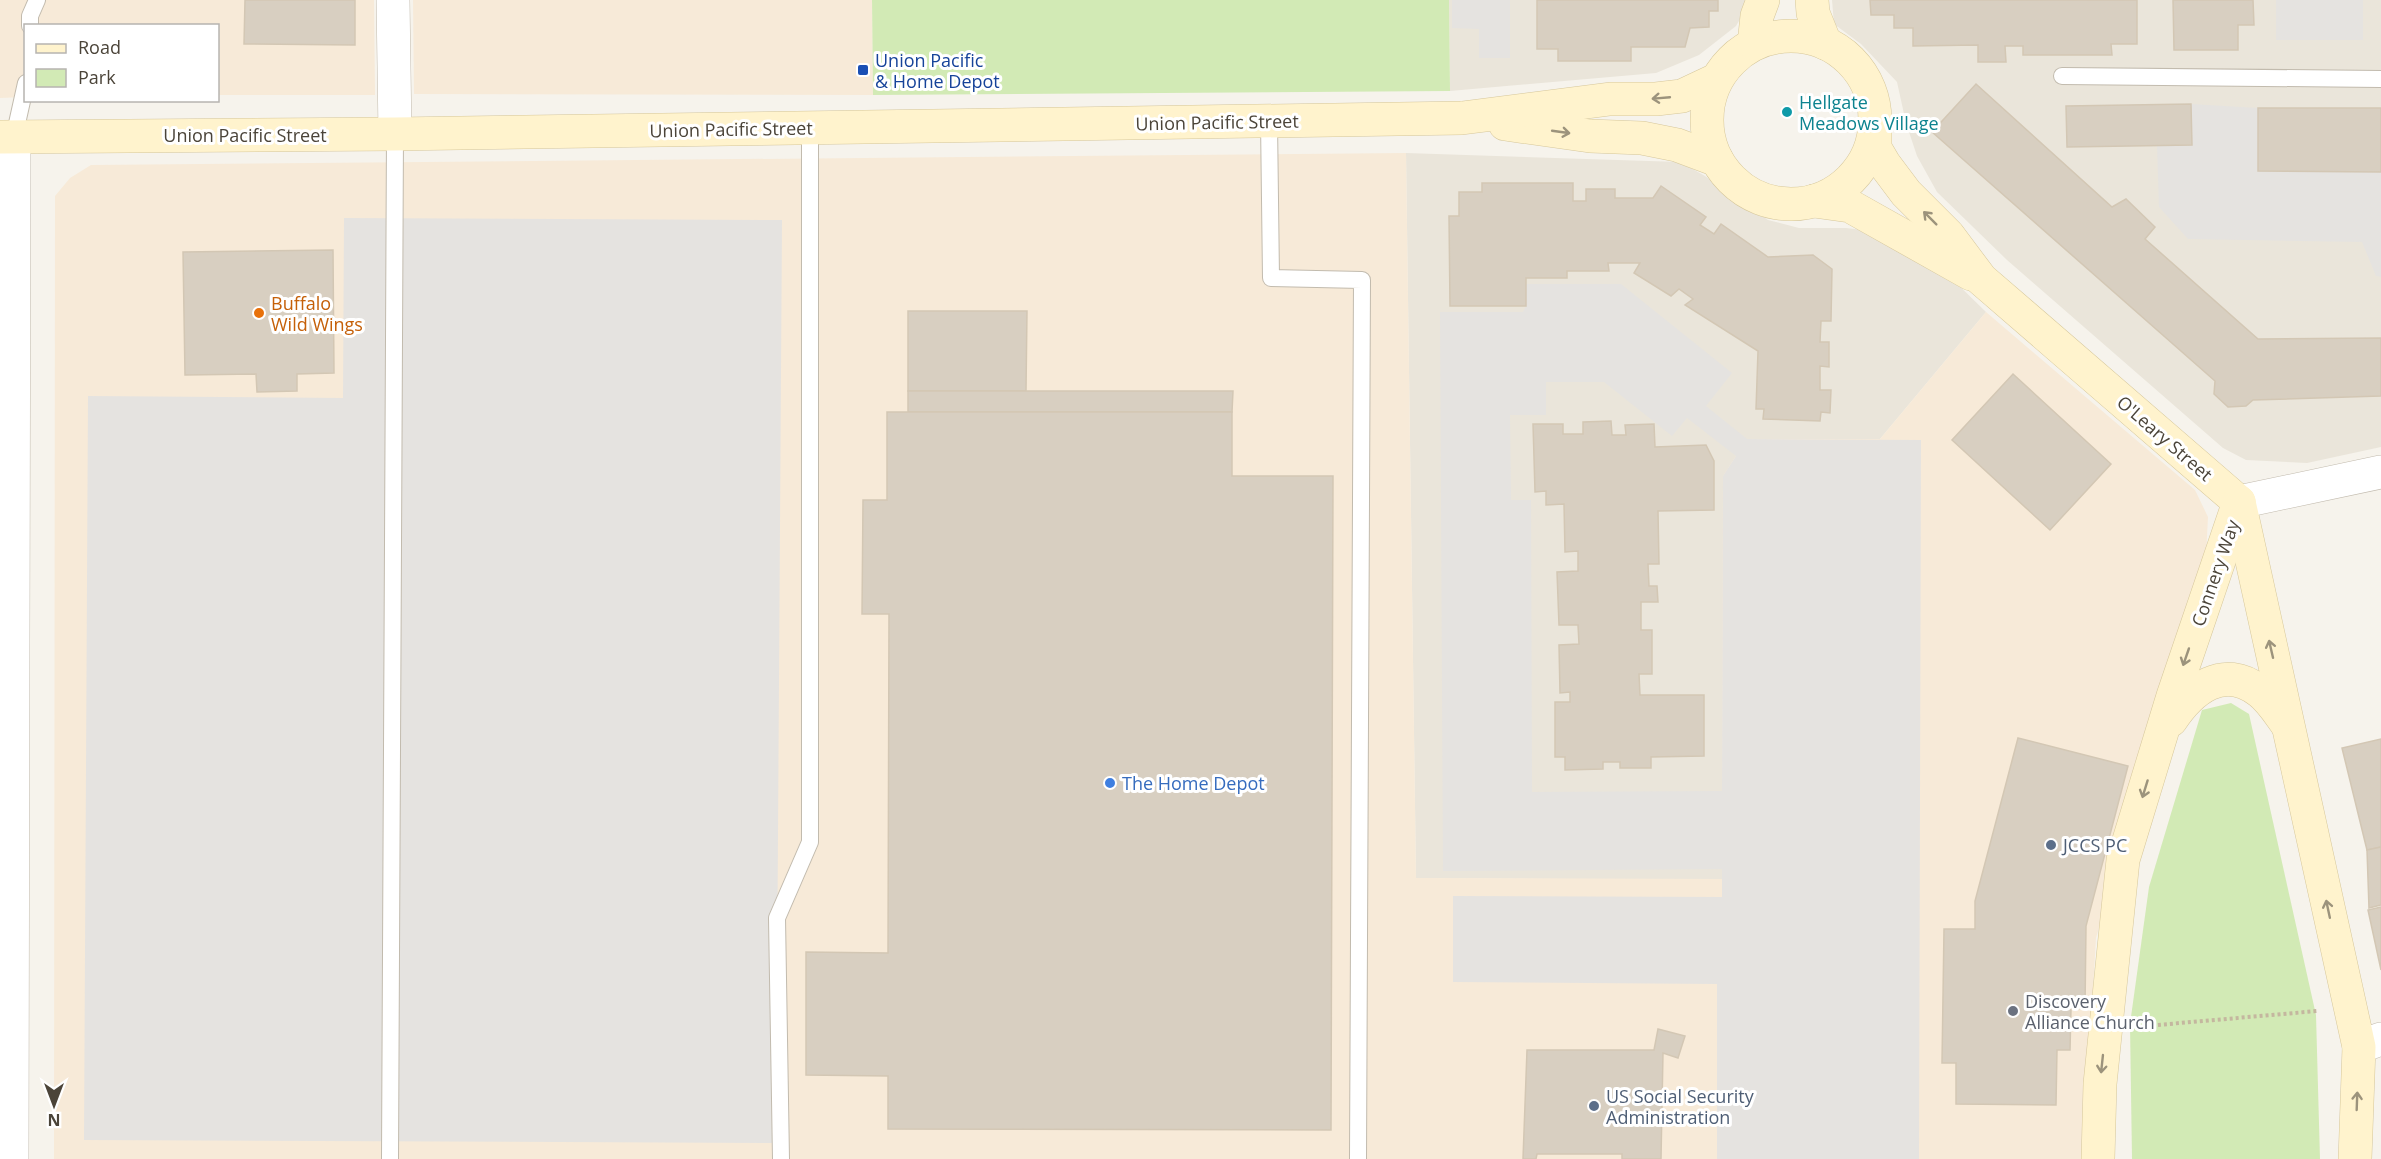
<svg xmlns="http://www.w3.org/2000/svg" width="2381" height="1159" font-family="'Open Sans',sans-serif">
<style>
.residential{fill:#eae5da}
.commercial{fill:#f7ead8}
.green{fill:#d2eab5}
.parking{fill:#e5e3e0;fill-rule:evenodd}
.building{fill:#d8cfc1;stroke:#d3c7b4;stroke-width:1.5}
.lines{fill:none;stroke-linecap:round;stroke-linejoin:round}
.lane-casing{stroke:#c2bbae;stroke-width:18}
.street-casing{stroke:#c2bbae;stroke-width:34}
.secondary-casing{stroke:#d6c79b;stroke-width:34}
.path{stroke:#c4b79f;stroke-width:4;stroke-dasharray:3 3;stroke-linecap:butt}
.lane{stroke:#fff;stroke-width:16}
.street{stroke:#fff;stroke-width:33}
.secondary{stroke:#fff3cd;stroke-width:33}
.oneway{stroke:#9c937c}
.transit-dot{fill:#1a4fb4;stroke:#fff;stroke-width:2}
.culture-dot{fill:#0f9aa8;stroke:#fff;stroke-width:2}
.food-dot{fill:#e8710a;stroke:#fff;stroke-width:2}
.shop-dot{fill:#3f7fe0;stroke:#fff;stroke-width:2}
.service-dot{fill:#5c6f8a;stroke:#fff;stroke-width:2}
.worship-dot{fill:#6b7280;stroke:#fff;stroke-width:2}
.labels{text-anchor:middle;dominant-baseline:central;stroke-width:6;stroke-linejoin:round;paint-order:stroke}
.transit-label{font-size:18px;fill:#164399;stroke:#fff;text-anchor:start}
.culture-label{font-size:18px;fill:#0d838f;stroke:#fff;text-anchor:start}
.street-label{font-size:18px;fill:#4b4439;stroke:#fff}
.food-label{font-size:18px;fill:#c56008;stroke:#fff;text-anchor:start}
.shop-label{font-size:18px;fill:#366cbe;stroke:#fff;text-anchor:start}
.service-label{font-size:18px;fill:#4e5e75;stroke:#fff;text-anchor:start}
.worship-label{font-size:18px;fill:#5b616d;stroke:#fff;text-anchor:start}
</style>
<rect width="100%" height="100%" fill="#f6f3ec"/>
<g class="residential">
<path d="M1449 0H1751L1736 26 1699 55 1656 73 1450 91Z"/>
<path d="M1832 0H2381V447L2307 463 2246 460 2223 448 2007 260 1937 192 1917 156 1906 123 1897 82 1861 44 1834 24Z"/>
<path d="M1406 153 1680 162 1705 176 1768 220 1799 228H1846L1871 231 1941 268 1986 312 1880 439H1748L1724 476 1722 880 1416 878Z"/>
</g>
<g class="commercial">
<path d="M0 0H374L375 95H218V26H26L25 97 0 98Z"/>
<path d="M413 0H872L873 95 414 94Z"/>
<path d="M1406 153 1416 878 1722 879 1723 476 1747 439H1880L1986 312 2195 490 2208 517 2206 556 2096 938 2083 1159H54L55 196 70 178 91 165Z"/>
</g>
<g class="green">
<path d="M872 0H1449L1450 91 873 95Z"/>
<path d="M2231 703 2249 714 2316 1015 2320 1159H2132L2130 1024 2149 887 2202 710Z"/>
</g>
<g class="parking">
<path d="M1452 0H1510V58H1479V29L1452 28Z"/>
<rect x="2276" y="0" width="87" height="40"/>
<path d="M2191 104 2258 108V171L2381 172V277L2376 276 2362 242 2188 239 2159 207 2157 145H2192Z"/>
<path d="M344 218 782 220 776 1143 84 1140 88 396 343 398Z"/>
<path d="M1526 284H1621L1732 373 1706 406 1747 439 1921 440 1919 1159H1717V984L1453 982V896L1722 897V869L1443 871 1440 312H1523L1526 306ZM1546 382H1604L1672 436 1687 418 1736 456 1723 476 1722 791 1532 792 1531 500H1511L1510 415H1546Z"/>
</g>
<g class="building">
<path d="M245 0H355V45L244 44Z"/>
<path d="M1537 0H1718V11H1709V27L1690 28 1685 47H1631V61H1558V49H1537Z"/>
<path d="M1870 0H2137V44H2111L2112 55H2023V46H2005L2006 62H1978V45L1913 46V28H1894V15H1871Z"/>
<path d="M2173 0H2253L2254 25H2238V50H2174Z"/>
<path d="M1976 84 2112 207 2126 199 2155 227 2145 239 2258 339 2381 338V396L2253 400 2246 406 2228 407 2214 394 2215 381 1932 132Z"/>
<path d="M2191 104 2192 145 2067 147 2066 106Z"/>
<path d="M2258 108H2381V172L2258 171Z"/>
<path d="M1482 183H1573V201H1586V189H1615V198H1653L1661 186 1706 217 1700 225 1714 234 1721 224 1768 257 1813 255 1832 269 1831 321H1821L1820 342H1829V367L1820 366V390H1831L1830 413 1821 412 1820 421 1763 419 1764 409H1756L1758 351 1685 305 1693 299 1679 289 1671 296 1634 273 1640 263H1608L1609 271H1567V278H1526V306H1450L1449 216H1459V192H1482Z"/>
<path d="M333 250 334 373 297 374V391L257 392 256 374 185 375 183 252Z"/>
<path d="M908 311H1027L1026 391H908Z"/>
<path d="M2013 374 2111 464 2050 530 1952 440Z"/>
<path d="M908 391H1233L1232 412H908Z"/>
<path d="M887 412H1232V476H1333L1331 1130 888 1129V1076L806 1075V952L888 953 889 614H862L863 500H887Z"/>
<path d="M1611 421 1612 435H1626L1625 425 1654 424 1655 447 1706 445 1714 461V510L1658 511 1659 564H1648L1649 586H1657L1658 602H1641V630H1652V674H1639L1640 695H1704V756L1651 757V768H1620V762H1603V769L1565 770V757H1555V702H1570V692L1560 693 1559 645 1579 644 1578 625H1559L1557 572 1578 571V551L1565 552 1564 504 1546 505V491L1535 492 1533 424H1563V434H1583V422Z"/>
<path d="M2018 738 2128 766 2086 926 2085 1009 2071 1008 2070 1050H2057L2056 1105 1956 1104V1063H1942L1944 929H1975V901Z"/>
<path d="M2381 739V847L2367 850 2342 748Z"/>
<path d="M2381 847V905L2369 908 2367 850Z"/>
<path d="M2381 907V970L2368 910Z"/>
<path d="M1658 1029 1685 1036 1678 1058 1663 1053 1661 1159H1622V1154H1537L1536 1159H1523L1527 1050H1654Z"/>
</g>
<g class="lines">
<g class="lane-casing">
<g id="lane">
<path d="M30 26V16L37 0"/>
<path d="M2062 76 2381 79"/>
<path d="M1269 121 1271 278 1362 280 1358 1159"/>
<path d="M14 137 26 83"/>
<path d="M390 1159 395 134"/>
<path d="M781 1159 777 918 810 842V128"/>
</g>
</g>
<g class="street-casing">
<g id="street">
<path d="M393 0 395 134"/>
<path d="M2239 502 2381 472"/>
<path d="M2359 1047 2381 1039"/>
<path d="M12 1159 14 137"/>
</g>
</g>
<g class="secondary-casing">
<g id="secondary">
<path d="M1812 0 1813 13 1825 43"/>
<circle cx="1791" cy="120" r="84"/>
<path d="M1754 44 1757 16 1763 0"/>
<path d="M1505 124 1590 136 1642 138 1677 145 1717 160"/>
<path d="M1875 130V148L1885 165 1906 193 1948 235 1981 279 2239 502"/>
<path d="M0 137 395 134 1462 118 1610 99H1656L1682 96 1716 80"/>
<path d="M1814 201 1850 206 1971 274"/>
<path d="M2239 502 2359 1047 2355 1159"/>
<path d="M2171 720C2191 690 2223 663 2259 691 2270 699 2278 712 2286 723"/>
<path d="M2098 1159 2100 1084 2123 860 2173 696 2239 502"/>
</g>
</g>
<path class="path" d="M2146 1026 2317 1011"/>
<use href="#lane" class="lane"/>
<use href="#street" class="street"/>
<use href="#secondary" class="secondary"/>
</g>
<defs><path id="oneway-shaft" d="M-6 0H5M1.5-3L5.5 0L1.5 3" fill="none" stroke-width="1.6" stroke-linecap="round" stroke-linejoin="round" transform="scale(1.5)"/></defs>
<g class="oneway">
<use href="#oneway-shaft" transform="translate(1661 98) rotate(175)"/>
<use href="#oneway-shaft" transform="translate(1561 132) rotate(8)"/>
<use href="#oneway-shaft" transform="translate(1930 218) rotate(-135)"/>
<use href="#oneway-shaft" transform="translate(2271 649) rotate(-103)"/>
<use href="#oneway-shaft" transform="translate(2186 657) rotate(109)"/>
<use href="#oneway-shaft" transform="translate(2145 789) rotate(107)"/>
<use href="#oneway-shaft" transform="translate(2328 909) rotate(-102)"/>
<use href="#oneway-shaft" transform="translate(2102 1064) rotate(96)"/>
<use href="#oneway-shaft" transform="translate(2357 1101) rotate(-88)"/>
</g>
<rect class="transit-dot" x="857" y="64" width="12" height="12" rx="3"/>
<circle class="culture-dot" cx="1787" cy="112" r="6"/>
<circle class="food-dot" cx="259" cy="313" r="6"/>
<circle class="shop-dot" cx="1110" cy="783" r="6"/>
<g class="service-dot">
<circle cx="2051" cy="845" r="6"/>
<circle cx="1594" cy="1106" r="6"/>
</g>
<circle class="worship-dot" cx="2013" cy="1011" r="6"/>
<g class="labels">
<g class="transit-label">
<text x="875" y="60">Union Pacific<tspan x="875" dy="21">&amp; Home Depot</tspan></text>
</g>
<g class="culture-label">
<text x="1799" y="102">Hellgate<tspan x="1799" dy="21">Meadows Village</tspan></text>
</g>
<g class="street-label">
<text transform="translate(1217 122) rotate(-1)">Union Pacific Street</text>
<text transform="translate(731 129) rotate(-1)">Union Pacific Street</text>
<text x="245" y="135">Union Pacific Street</text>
<text transform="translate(2165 438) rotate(41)">O'Leary Street</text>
<text transform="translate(2215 573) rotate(-71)">Connery Way</text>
</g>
<g class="food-label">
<text x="271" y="303">Buffalo<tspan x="271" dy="21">Wild Wings</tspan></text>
</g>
<g class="shop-label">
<text x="1122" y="783">The Home Depot</text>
</g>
<g class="service-label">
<text x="2063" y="845">JCCS PC</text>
<text x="1606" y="1096">US Social Security<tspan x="1606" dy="21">Administration</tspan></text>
</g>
<g class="worship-label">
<text x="2025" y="1001">Discovery<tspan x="2025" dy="21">Alliance Church</tspan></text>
</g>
</g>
<rect x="24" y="24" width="195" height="78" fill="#ffffff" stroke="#b7b4b0" stroke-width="1.5"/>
<rect x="36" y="44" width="30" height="9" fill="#fff3cd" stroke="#b7b4b0" stroke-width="1.5"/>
<text x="78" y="54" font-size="18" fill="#4b4439">Road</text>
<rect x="36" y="69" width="30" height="18" fill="#d2eab5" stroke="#b7b4b0" stroke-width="1.5"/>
<text x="78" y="84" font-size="18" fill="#4b4439">Park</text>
<g transform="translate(54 1105) rotate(180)" stroke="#ffffff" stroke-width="4.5" paint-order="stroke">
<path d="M0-4.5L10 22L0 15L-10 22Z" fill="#4b4439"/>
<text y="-9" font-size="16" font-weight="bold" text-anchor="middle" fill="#4b4439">N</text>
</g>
</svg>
